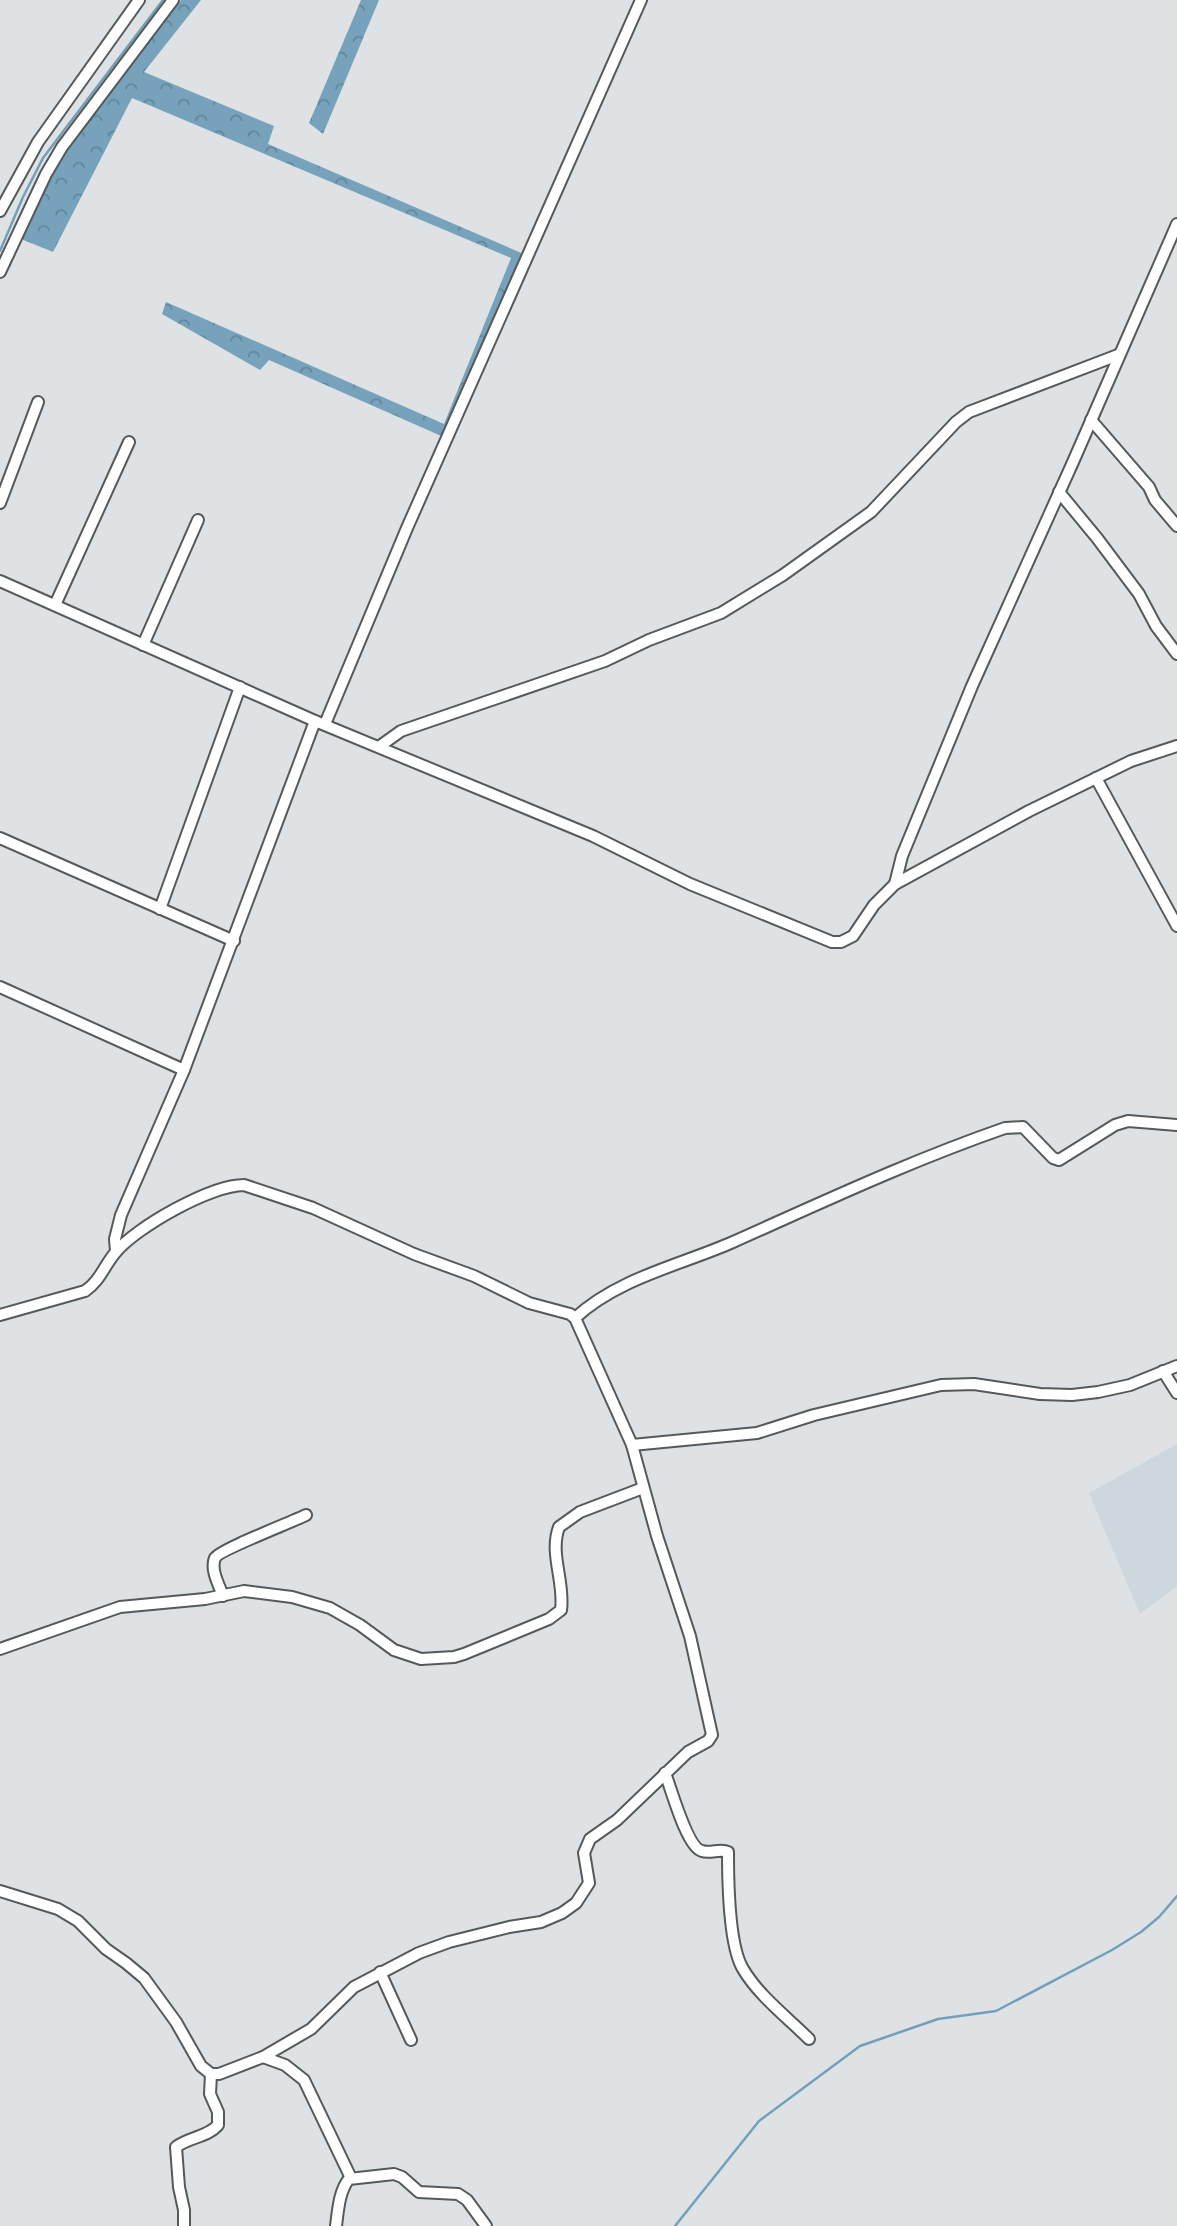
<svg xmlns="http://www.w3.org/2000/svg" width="1177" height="2226" font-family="'Crimson Pro',serif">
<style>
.built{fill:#cdd7de}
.forest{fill:url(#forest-crowns)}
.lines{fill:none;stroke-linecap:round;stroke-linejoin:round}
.stream{stroke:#73a0b8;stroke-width:2.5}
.minor-casing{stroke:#56595a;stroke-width:14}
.minor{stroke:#fff;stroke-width:10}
</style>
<defs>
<pattern id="forest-crowns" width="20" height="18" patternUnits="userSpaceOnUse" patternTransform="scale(1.75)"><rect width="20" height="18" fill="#76a3bb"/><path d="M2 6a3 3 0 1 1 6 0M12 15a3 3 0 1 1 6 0" fill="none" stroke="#628699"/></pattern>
</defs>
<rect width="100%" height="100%" fill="#dfe2e4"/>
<path class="built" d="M1177 1444V1586L1140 1614 1089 1493Z"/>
<g class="forest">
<path d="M181 0H201L144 72 274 126 268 144 526 255 448 439 269 360 260 370 162 314 166 302 444 424 511 258 132 98 53 252 21 239 59 159Z"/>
<path d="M361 0H379L323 134 309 123Z"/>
</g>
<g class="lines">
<g class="stream">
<path d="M0 251 23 197 43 158 163 0"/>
<path d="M675 2226 759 2121 860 2046 938 2019 996 2011 1112 1950 1141 1932 1159 1917 1177 1896"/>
</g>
<g class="minor-casing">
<g id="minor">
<path d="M0 211 38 142 139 0"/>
<path d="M0 272 46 174 62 147 173 0"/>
<path d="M1091 420 1149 487 1155 500 1177 526"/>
<path d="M1059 492 1097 538 1139 594 1156 626 1177 654"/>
<path d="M0 503 38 402"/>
<path d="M0 581 315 721 593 836 690 884 832 942H841L853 936 874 905 895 884 1029 811 1131 761 1177 746"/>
<path d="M55 605 129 442"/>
<path d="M143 645 198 520"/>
<path d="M325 724 407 528 641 0"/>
<path d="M380 746 401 731 605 661 649 640 721 613 783 575 871 512 956 422 969 412 1118 355"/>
<path d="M1096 778 1177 926"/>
<path d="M0 838 234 941"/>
<path d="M895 884 902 856 972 686 1073 462 1177 224"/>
<path d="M160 909 240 687"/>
<path d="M0 987 184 1070"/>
<path d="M116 1251 115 1239 121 1215 184 1070 315 721"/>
<path d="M0 1315 85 1291C100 1281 104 1266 115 1253 136 1227 211 1185 244 1185L313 1208 414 1254 474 1276 529 1303 570 1314 575 1318 632 1445 657 1536 690 1636 712 1735 708 1741 688 1752 617 1820 590 1839 584 1853 589 1883 576 1903 562 1913 541 1922 509 1927 449 1942 419 1953 354 1987 311 2029 263 2057 219 2074H211L201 2066 176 2022 144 1978 126 1963 106 1949 78 1921 58 1909 0 1891"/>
<path d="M575 1318C618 1278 681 1265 733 1242 825 1201 910 1161 1005 1128L1023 1127 1053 1158 1059 1160 1115 1125 1128 1121 1177 1125"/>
<path d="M1163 1371 1177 1393"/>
<path d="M632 1445 757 1433 814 1415 941 1385 974 1384 1040 1394 1072 1395 1098 1392 1130 1385 1177 1366"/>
<path d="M223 1596C219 1585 210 1569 215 1558 219 1550 292 1522 306 1515"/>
<path d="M0 1649 120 1607 205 1599 244 1591 292 1597 330 1608 360 1625 394 1650 421 1659 454 1657 464 1654 549 1619 561 1610C565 1582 549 1554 559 1527L580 1512 643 1488"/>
<path d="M665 1773C671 1788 687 1848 702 1851 711 1854 720 1848 728 1852 728 1879 729 1946 743 1969 759 1996 787 2017 809 2039"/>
<path d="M380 1972 411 2040"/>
<path d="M263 2057 285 2065 304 2080 351 2178"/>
<path d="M184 2226V2210L179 2187 176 2147C189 2137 208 2137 218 2125V2112L210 2094 211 2074"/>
<path d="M336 2226C338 2211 339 2191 349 2179L394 2174 402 2177 419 2192 458 2194 467 2200 486 2226"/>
</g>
</g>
<use href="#minor" class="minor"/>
</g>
</svg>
